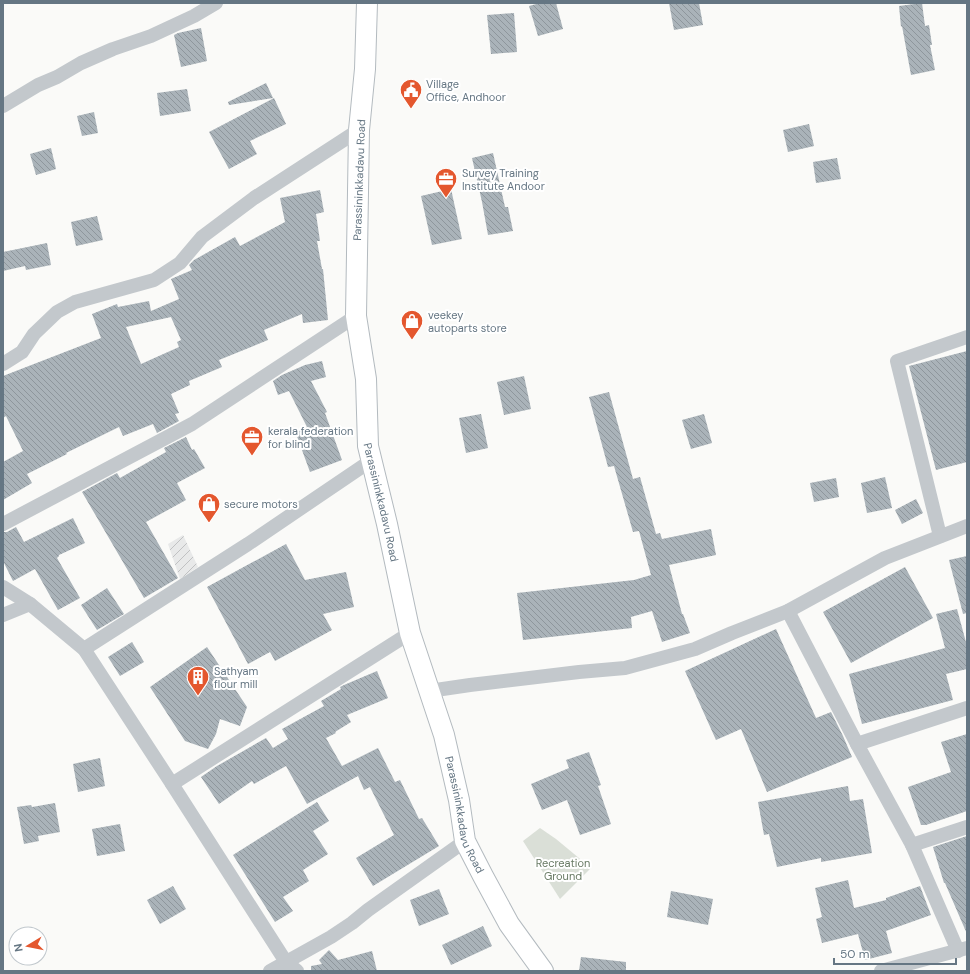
<svg xmlns="http://www.w3.org/2000/svg" width="970" height="974" font-family="'DM Sans',sans-serif">
<style>
.industrial{fill:url(#industrial-furrows)}
.green{fill:#dadfd7}
.building{fill:url(#building-back-hatch);fill-rule:evenodd}
.lines{fill:none;stroke-linecap:round;stroke-linejoin:round}
.secondary-casing{stroke:#b3babf;stroke-width:22}
.street{stroke:#c3c8cc;stroke-width:14}
.secondary{stroke:#fff;stroke-width:20}
.labels{text-anchor:middle;dominant-baseline:central;stroke-width:4;stroke-linejoin:round;paint-order:stroke}
.poi-label{font-size:11px;fill:#657683;stroke:#fff;text-anchor:start}
.street-label{font-size:11px;fill:#657683;stroke:#fff}
.park-label{font-size:11px;fill:#687a64;stroke:#fff}
</style>
<defs>
<pattern id="industrial-furrows" width="10" height="10" patternUnits="userSpaceOnUse"><rect width="10" height="10" fill="#e8e9e9"/><path d="M-1 1l2-2M0 10L10 0M9 11l2-2" fill="none" stroke="#c0c1c2"/></pattern>
<pattern id="building-back-hatch" width="6" height="6" patternUnits="userSpaceOnUse"><rect width="6" height="6" fill="#aab3b9"/><path d="M-1 5l2 2M0 0l6 6M5-1l2 2" fill="none" stroke="#8e969c"/></pattern>
</defs>
<rect width="100%" height="100%" fill="#fafaf8"/>
<path class="industrial" d="M183 535 198 567 180 579 168 544Z"/>
<path class="green" d="M540 828 556 839 591 868 560 899 523 841Z"/>
<g class="building">
<path d="M540 3H556L563 29 538 36 529 6Z"/>
<path d="M669 3H699L703 25 674 30Z"/>
<path d="M922 3 925 26 929 25 932 45H930L935 70 911 75 902 26 901 27 899 6Z"/>
<path d="M514 13 517 52 491 54 487 15Z"/>
<path d="M201 28 207 61 181 67 174 35 178 33Z"/>
<path d="M266 83 273 98 229 105 228 102Z"/>
<path d="M187 89 191 111 160 116 157 93Z"/>
<path d="M274 98 286 124 250 141 257 154 229 169 209 132Z"/>
<path d="M94 112 98 133 82 136 77 116Z"/>
<path d="M809 124 814 146 788 152 783 130Z"/>
<path d="M51 148 56 169 36 175 30 154Z"/>
<path d="M493 153 505 207H508L513 231 488 235 482 202 472 158Z"/>
<path d="M837 158 841 179 816 183 813 162Z"/>
<path d="M451 189 462 239 432 245 421 196Z"/>
<path d="M320 190 324 212 316 214 320 241H317L322 269H323L328 320 303 323 302 314 264 330 268 340 219 360 222 367 189 381 190 385 171 394 179 413 175 414 179 421 157 433 153 424 123 436 119 427 66 453 67 454 27 474 32 483 3 500V462L23 451 6 416 3 418V376L101 338 92 314 117 304 118 307 149 301 151 311 179 299 171 279 192 270 189 265 194 260 235 237 240 246 285 222 280 198ZM171 317 181 340 177 342 179 347 141 364 126 327Z"/>
<path d="M97 216 103 240 76 246 71 222Z"/>
<path d="M47 243 51 265 26 270 25 266 3 271V252Z"/>
<path d="M967 351V462L936 470 909 366Z"/>
<path d="M322 361 326 377 311 381 327 412 325 413 342 460 310 472 295 431 307 427 289 391 278 395 273 381 282 375 305 365Z"/>
<path d="M524 376 531 409 504 415 497 382Z"/>
<path d="M609 392 633 479 640 477 656 534 660 533 662 539 711 529 716 555 669 565 682 614H683L690 633 662 642 652 611 631 617 632 628 523 640 517 593 634 580 651 575 639 531 633 532 614 466 608 467 589 397Z"/>
<path d="M481 414 488 448 466 453 459 418Z"/>
<path d="M704 414 712 443 691 449 682 420Z"/>
<path d="M186 437 192 450 194 449 205 468 177 483 186 500 146 522 178 578 144 598 82 492 117 473 120 478 166 452 164 448Z"/>
<path d="M885 477 892 508 867 513 861 483Z"/>
<path d="M836 478 839 497 814 502 810 483Z"/>
<path d="M916 499 923 513 902 524 895 510Z"/>
<path d="M73 518 85 543 59 555V556L57 558 80 598 58 610 35 569 13 581 3 561V532H7L16 527 24 542Z"/>
<path d="M286 544 305 580 346 572 354 607 323 614 332 630 275 661 270 652 248 664 207 587Z"/>
<path d="M967 556V613L963 614 949 560Z"/>
<path d="M905 567 933 618 851 663 823 612Z"/>
<path d="M107 588 124 614 97 630 81 605Z"/>
<path d="M957 609 967 646V669L946 674 953 700 862 724 849 674 945 648 936 614Z"/>
<path d="M776 629 816 718 831 712 843 736 852 757 767 792 741 729 716 740 685 671Z"/>
<path d="M132 642 144 662 120 676 108 657Z"/>
<path d="M207 647 247 707 240 726 220 719 216 734 208 749 185 741 150 687Z"/>
<path d="M377 671 388 698 347 715 351 722 335 732 336 733 326 738 342 766 378 748 395 782 400 780 419 819 422 818 439 846 373 886 356 858 394 835 370 787 364 790 358 776 307 804 286 766 254 784 252 781 219 804 201 777 217 766 266 738 273 748 288 739 282 729 324 706 321 701 341 689 340 687 344 685Z"/>
<path d="M967 734V811L926 825H921L908 787 951 772 941 742Z"/>
<path d="M589 752 601 785 598 786 611 824 580 835 567 800 542 810 531 784 569 768 566 760Z"/>
<path d="M100 758 105 786 78 792 73 764Z"/>
<path d="M848 786 850 801 863 799 872 853 821 862V858L777 867 769 834 764 835 758 802Z"/>
<path d="M317 802 329 821 313 831 328 854 303 870 309 881 283 897 293 911 275 922 233 855Z"/>
<path d="M55 803 60 832 38 836 39 841 24 844 17 807 31 805 32 807Z"/>
<path d="M120 824 125 851 97 856 92 829Z"/>
<path d="M967 836V934L945 883H944L933 847Z"/>
<path d="M848 880 854 908 886 900V898L920 886 931 915 886 931 892 953 865 960 858 934 822 943 816 919 822 917 815 888Z"/>
<path d="M173 886 186 909 160 924 147 900Z"/>
<path d="M439 889 449 914 419 926 410 900Z"/>
<path d="M671 891 713 899 708 925 667 917Z"/>
<path d="M483 926 492 946 451 965 442 945Z"/>
<path d="M329 950 338 960 372 951 377 971H311V966L322 964 319 960Z"/>
<path d="M581 957 626 962V971H579Z"/>
</g>
<g class="lines">
<g class="secondary-casing">
<g id="secondary">
<path id="s1" d="M367 3 365 69 359 130 356 316 366 379 368 446 387 524 410 633 444 735 459 800 465 841 483 876 509 924 543 971"/>
</g>
</g>
<g class="street">
<path d="M3 106 38 85 57 77 81 63 113 49 151 36 194 16 216 3"/>
<path d="M3 364 22 352 34 334 57 312 75 302 154 280 180 263 202 237 254 198 359 130"/>
<path d="M3 524 192 424 356 316"/>
<path d="M940 536 897 361 967 337"/>
<path d="M3 587 30 604 84 649 172 784"/>
<path d="M788 611 857 744 912 845 958 951"/>
<path d="M3 615 30 604"/>
<path d="M84 649 248 544 372 460"/>
<path d="M429 691 470 685 579 672 625 668 695 649 732 633 788 611 885 558 967 526"/>
<path d="M857 744 967 708"/>
<path d="M912 845 967 827"/>
<path d="M270 971 331 937 352 923 368 910 465 841"/>
<path d="M297 971 286 962 172 784 410 633"/>
<path d="M881 971 967 948"/>
</g>
<use href="#secondary" class="secondary"/>
</g>
<defs>
<g id="civic-pin" transform="scale(1.15)"><path d="M0 17L-7.5 6A9.5 9.5 0 1 1 7.5 6Z" fill="#e4572e" stroke="#fff"/><path d="M-.6-6.5H3V-4.5H.6V-3L4-1V1h2V6H-6V1h2V-1L-.6-3ZM-1.2 2.5V6h2.4V2.5Z" fill="#fff"/></g>
<g id="office-pin" transform="scale(1.15)"><path d="M0 17L-7.5 6A9.5 9.5 0 1 1 7.5 6Z" fill="#e4572e" stroke="#fff"/><path d="M-6-3h4V-5.5h4V-3h4V5H-6ZM-1-4.5V-3h2v-1.5ZM-6 0V1H6V0Z" fill="#fff"/></g>
<g id="shop-pin" transform="scale(1.15)"><path d="M0 17L-7.5 6A9.5 9.5 0 1 1 7.5 6Z" fill="#e4572e" stroke="#fff"/><path d="M-5-2.5h2.3a2.7 3.5 0 0 1 5.4 0H5L5.5 6h-11ZM-1.5-2.5h3a1.5 2.3 0 0 0-3 0Z" fill="#fff"/></g>
<g id="building-pin" transform="scale(1.15)"><path d="M0 17L-7.5 6A9.5 9.5 0 1 1 7.5 6Z" fill="#e4572e" stroke="#fff"/><path d="M-4-6H4V6H1V3H-1V6H-4ZM-2.5-4.3h1.7v1.8h-1.7ZM.8-4.3h1.7v1.8H.8ZM-2.5-1h1.7V.8h-1.7ZM.8-1h1.7V.8H.8Z" fill="#fff"/></g>
</defs>
<g fill-rule="evenodd">
<use href="#civic-pin" x="411" y="90"/>
<use href="#office-pin" x="446" y="179"/>
<use href="#shop-pin" x="412" y="321"/>
<use href="#office-pin" x="252" y="437"/>
<use href="#shop-pin" x="209" y="504"/>
<use href="#building-pin" x="198" y="677"/>
</g>
<g class="labels">
<g class="poi-label">
<text x="426" y="84">Village<tspan x="426" dy="13">Office, Andhoor</tspan></text>
<text x="462" y="173">Survey Training<tspan x="462" dy="13">Institute Andoor</tspan></text>
<text x="428" y="315">veekey<tspan x="428" dy="13">autoparts store</tspan></text>
<text x="268" y="431">kerala federation<tspan x="268" dy="13">for blind</tspan></text>
<text x="224" y="504">secure motors</text>
<text x="214" y="671">Sathyam<tspan x="214" dy="13">flour mill</tspan></text>
</g>
<g class="street-label">
<text transform="translate(359 180) rotate(-88)">Parassininkkadavu Road</text>
<text stroke="none"><textPath href="#s1" startOffset="502">Parassininkkadavu Road</textPath></text>
<text stroke="none"><textPath href="#s1" startOffset="826">Parassininkkadavu Road</textPath></text>
</g>
<g class="park-label">
<text x="563" y="863">Recreation<tspan x="563" dy="13">Ground</tspan></text>
</g>
</g>
<rect width="970" height="974" fill="none" stroke="#657683" stroke-width="8"/>
<g transform="translate(28 946) rotate(260)"><circle r="19" fill="#ffffff" stroke="#c1c8cd"/>
<path d="M0-3L7 15L0 10L-7 15Z" fill="#e4572e"/>
<text y="-6" font-size="11" font-weight="bold" text-anchor="middle" fill="#657683">N</text>
</g>
<path d="M834 958v6h122v-6" fill="none" stroke="#657683" stroke-width="2"/>
<text x="840" y="958" font-size="12" fill="#657683" stroke="#ffffff" stroke-width="3" paint-order="stroke">50 m</text>
</svg>
